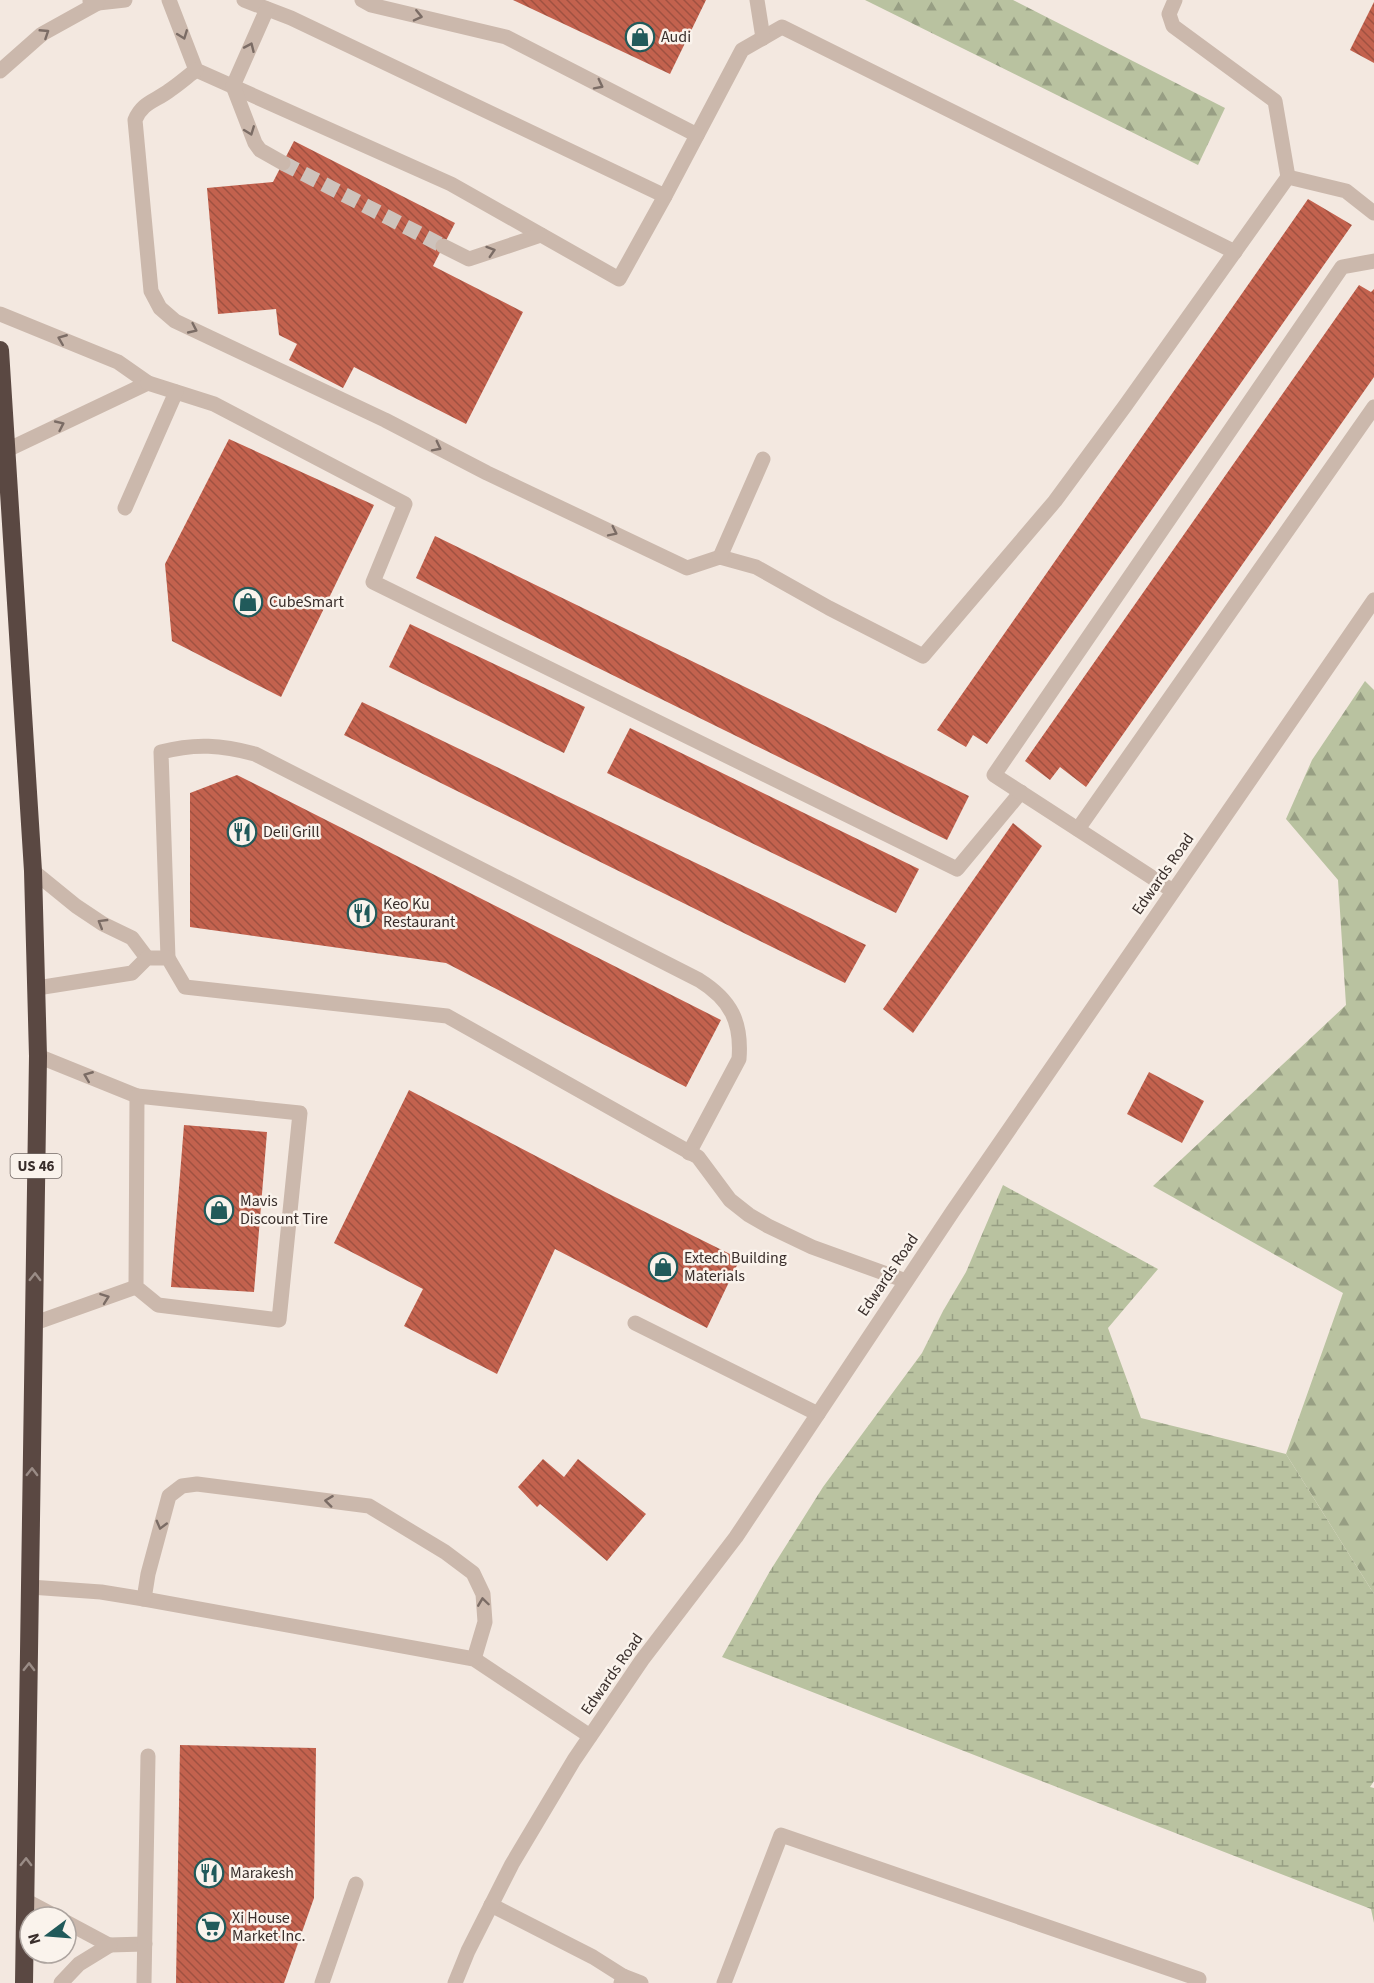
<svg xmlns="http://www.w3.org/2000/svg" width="1374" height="1983" font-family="'Source Sans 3',sans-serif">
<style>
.forest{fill:url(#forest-firs)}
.wetland{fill:url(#wetland-marsh)}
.building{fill:url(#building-back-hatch)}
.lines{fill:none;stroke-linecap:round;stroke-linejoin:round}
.minor-tunnel{stroke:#cec3bc;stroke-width:15;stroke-dasharray:15 8;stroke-linecap:butt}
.minor{stroke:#cbb8ac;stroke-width:15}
.highway{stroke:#5a4842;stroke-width:18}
.oneway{stroke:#7b6c65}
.oneway2{stroke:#9a8c86}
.labels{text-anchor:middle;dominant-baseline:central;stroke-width:5;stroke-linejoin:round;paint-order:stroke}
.shield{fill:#faf3ec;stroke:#736965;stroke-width:1.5}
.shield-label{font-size:15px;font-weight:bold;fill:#392e2b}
.poi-label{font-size:16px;fill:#392e2b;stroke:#faf3ec;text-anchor:start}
.street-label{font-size:16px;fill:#392e2b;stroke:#faf3ec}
</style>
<defs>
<pattern id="forest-firs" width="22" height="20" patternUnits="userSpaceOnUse" patternTransform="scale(1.5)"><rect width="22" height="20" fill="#b9c2a0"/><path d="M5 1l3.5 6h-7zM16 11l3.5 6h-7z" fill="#979e83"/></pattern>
<pattern id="wetland-marsh" width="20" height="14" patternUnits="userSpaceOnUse" patternTransform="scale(1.5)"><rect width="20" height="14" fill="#b9c2a0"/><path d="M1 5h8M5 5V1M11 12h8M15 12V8" fill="none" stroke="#979e83"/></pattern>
<pattern id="building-back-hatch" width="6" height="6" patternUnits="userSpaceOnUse" patternTransform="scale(1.5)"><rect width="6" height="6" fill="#c3624e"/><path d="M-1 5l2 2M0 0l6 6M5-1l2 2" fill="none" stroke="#9f5141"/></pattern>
</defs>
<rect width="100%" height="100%" fill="#f3e8e0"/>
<g class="forest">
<path d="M865 0H1013L1225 108 1198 165Z"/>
<path d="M1365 681 1374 690V1594L1286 1454 1343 1293 1153 1186 1346 1005 1338 880 1286 819 1312 760Z"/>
</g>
<path class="wetland" d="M1003 1185 1158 1269 1108 1328 1141 1418 1286 1454 1374 1594V1781L1370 1787 1374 1788V1923L1371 1909 722 1657 770 1571 823 1487 922 1353 943 1311 966 1272Z"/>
<g class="building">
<path d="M513 0H706L670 74Z"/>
<path d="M1374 2V63L1350 50Z"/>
<path d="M294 141 455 223 433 266 523 312 466 424 354 367 343 388 289 360 297 344 279 335 276 309 218 314 207 188 273 182Z"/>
<path d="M1308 199 1352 225 987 744 973 735 966 747 937 730Z"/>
<path d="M1359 285 1371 292 1374 289V377L1086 787 1060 767 1050 780 1025 761Z"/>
<path d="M229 439 374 505 281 697 172 641 165 564Z"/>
<path d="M435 536 969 796 947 840 416 578Z"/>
<path d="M410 624 585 707 564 753 389 667Z"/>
<path d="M362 702 866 945 845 983 344 735Z"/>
<path d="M630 728 919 869 896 913 607 773Z"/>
<path d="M237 775 721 1020 686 1087 446 963 190 927V793Z"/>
<path d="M1013 823 1042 846 913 1033 883 1009Z"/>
<path d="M1149 1072 1204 1101 1182 1143 1127 1114Z"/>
<path d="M409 1090 609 1194 740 1259 707 1328 555 1249 497 1374 404 1326 423 1289 334 1243Z"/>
<path d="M184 1125 267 1132 254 1292 171 1287Z"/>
<path d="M543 1459 564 1477 578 1459 646 1514 607 1561 540 1504 537 1507 518 1487Z"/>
<path d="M180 1745 316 1748 314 1898 284 1983H176Z"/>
</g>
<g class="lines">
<path class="minor-tunnel" d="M283 163 443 246"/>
<g class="minor">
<path d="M169 0 196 70 451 184 619 279 665 196"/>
<path d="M244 0 291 18 665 196 742 50 782 27 1235 252"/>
<path d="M362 0 371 5 506 37 697 135"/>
<path d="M757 0 763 38"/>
<path d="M1175 0 1169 14 1173 26 1275 101 1288 177"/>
<path d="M90 1 98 3 125 0"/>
<path d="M267 9 233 86 255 143 260 150 283 163"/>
<path d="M196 70C188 76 179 84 170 90 156 101 142 102 135 120L151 291 160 308 175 321 385 420 487 473 687 568 720 557 756 567 829 608 923 656 1055 501 1125 406 1288 177 1346 191 1374 213"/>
<path d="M0 71 42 34 98 3"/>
<path d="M443 246 469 259 541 235"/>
<path d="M0 314 118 362 148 383 7 450"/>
<path d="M148 383 214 404 405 504 373 582 957 869 1021 792"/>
<path d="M125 508 176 392"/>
<path d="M720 557 763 459"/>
<path d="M1078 829 1374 407"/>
<path d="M33 871 76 906 103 924 132 938 147 958"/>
<path d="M1173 891 994 775 1342 267 1374 261"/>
<path d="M168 958 161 752C195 743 222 745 255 754L699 980C731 1000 742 1022 739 1059L689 1153"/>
<path d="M37 988 132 973 147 958H168L185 987 447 1016 698 1157 730 1200 749 1215 768 1226 812 1247 906 1281"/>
<path d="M38 1056 137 1096"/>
<path d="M137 1096 300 1113 279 1320 158 1305 136 1287Z"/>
<path d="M35 1323 136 1287"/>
<path d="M635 1323 818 1414"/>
<path d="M30 1587 101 1592 144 1599 474 1659 590 1736"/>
<path d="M144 1599 148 1574 169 1496 182 1486 197 1484 369 1506 445 1552 473 1573 483 1594 485 1622 474 1659"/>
<path d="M25 1900 57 1917"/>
<path d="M491 1905 593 1957 623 1976 621 1983"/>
<path d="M66 1922 109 1945 145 1944"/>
<path d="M623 1976 641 1983"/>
<path d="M61 1983 79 1964 110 1945"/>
<path d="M144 1983 148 1756"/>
<path d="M322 1983 356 1884"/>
<path d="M455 1983 468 1951 512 1864 574 1760 642 1660 736 1537 953 1211 1374 600"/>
<path d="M724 1983 781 1835 1199 1979 1198 1983"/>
</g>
<path class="highway" d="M0 350 33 871 38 1056 24 1983"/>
</g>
<defs><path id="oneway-chevron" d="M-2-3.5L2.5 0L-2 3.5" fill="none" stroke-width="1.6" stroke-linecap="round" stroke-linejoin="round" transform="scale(1.5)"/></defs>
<g class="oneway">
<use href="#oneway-chevron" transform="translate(418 16) rotate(13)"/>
<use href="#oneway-chevron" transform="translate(45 33) rotate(-33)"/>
<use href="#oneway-chevron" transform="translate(183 35) rotate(69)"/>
<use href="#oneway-chevron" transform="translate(250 47) rotate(-66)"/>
<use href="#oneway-chevron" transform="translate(599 85) rotate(27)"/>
<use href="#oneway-chevron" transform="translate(250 131) rotate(69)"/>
<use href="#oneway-chevron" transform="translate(491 251) rotate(-18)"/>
<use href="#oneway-chevron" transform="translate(193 329) rotate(25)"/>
<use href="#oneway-chevron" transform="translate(62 339) rotate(-158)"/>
<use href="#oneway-chevron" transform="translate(60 425) rotate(-25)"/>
<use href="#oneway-chevron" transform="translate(437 447) rotate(27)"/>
<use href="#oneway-chevron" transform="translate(613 532) rotate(26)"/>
<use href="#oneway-chevron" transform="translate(102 923) rotate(-149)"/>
<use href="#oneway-chevron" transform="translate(88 1076) rotate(-158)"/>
<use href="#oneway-chevron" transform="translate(105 1298) rotate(-20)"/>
<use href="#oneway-chevron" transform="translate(329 1501) rotate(-173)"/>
<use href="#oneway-chevron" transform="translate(161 1525) rotate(105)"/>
<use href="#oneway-chevron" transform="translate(483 1602) rotate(-98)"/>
</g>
<g class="oneway2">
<use href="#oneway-chevron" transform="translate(35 1277) rotate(-89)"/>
<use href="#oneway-chevron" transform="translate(32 1472) rotate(-89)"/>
<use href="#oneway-chevron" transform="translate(29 1667) rotate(-89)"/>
<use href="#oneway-chevron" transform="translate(26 1862) rotate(-89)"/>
</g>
<defs>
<g id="shop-ring" transform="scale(1.5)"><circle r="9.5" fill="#faf3ec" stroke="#215a5a" stroke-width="1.5"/><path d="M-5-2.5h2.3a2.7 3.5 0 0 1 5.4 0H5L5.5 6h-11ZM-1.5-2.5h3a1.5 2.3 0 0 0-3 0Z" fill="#215a5a"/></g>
<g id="restaurant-ring" transform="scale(1.5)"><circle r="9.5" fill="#faf3ec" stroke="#215a5a" stroke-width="1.5"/><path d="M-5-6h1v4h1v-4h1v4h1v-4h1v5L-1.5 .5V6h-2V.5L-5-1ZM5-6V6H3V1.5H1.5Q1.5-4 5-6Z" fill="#215a5a"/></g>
<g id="supermarket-ring" transform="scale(1.5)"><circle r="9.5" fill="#faf3ec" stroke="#215a5a" stroke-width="1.5"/><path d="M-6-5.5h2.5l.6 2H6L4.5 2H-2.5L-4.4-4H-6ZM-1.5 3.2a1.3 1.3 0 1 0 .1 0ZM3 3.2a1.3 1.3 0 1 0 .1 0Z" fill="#215a5a"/></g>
</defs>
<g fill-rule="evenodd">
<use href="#shop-ring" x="640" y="37"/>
<use href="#shop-ring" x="248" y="602"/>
<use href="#restaurant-ring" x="242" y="832"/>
<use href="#restaurant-ring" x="362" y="913"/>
<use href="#shop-ring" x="219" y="1210"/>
<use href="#shop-ring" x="663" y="1267"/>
<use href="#restaurant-ring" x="209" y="1873"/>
<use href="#supermarket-ring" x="211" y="1927"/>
</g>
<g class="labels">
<rect class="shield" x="10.5" y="1154" width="51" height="24" rx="4.5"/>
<g class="shield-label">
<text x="36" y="1166">US 46</text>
</g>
<g class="poi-label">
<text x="661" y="37">Audi</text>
<text x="269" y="602">CubeSmart</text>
<text x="263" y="832">Deli Grill</text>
<text x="383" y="904">Keo Ku<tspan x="383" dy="18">Restaurant</tspan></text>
<text x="240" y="1201">Mavis<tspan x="240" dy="18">Discount Tire</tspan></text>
<text x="684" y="1258">Extech Building<tspan x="684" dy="18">Materials</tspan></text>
<text x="230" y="1873">Marakesh</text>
<text x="232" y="1918">Xi House<tspan x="232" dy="18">Market Inc.</tspan></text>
</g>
<g class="street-label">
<text transform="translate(1163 874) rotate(-55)">Edwards Road</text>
<text transform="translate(888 1275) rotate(-56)">Edwards Road</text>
<text transform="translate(612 1674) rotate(-55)">Edwards Road</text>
</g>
</g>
<g transform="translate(48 1935) rotate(254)"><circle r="28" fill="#faf3ec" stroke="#ada49f" stroke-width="1.5"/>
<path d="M0-4.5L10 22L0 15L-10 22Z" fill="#215a5a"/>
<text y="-9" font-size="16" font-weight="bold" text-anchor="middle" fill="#392e2b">N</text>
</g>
</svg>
